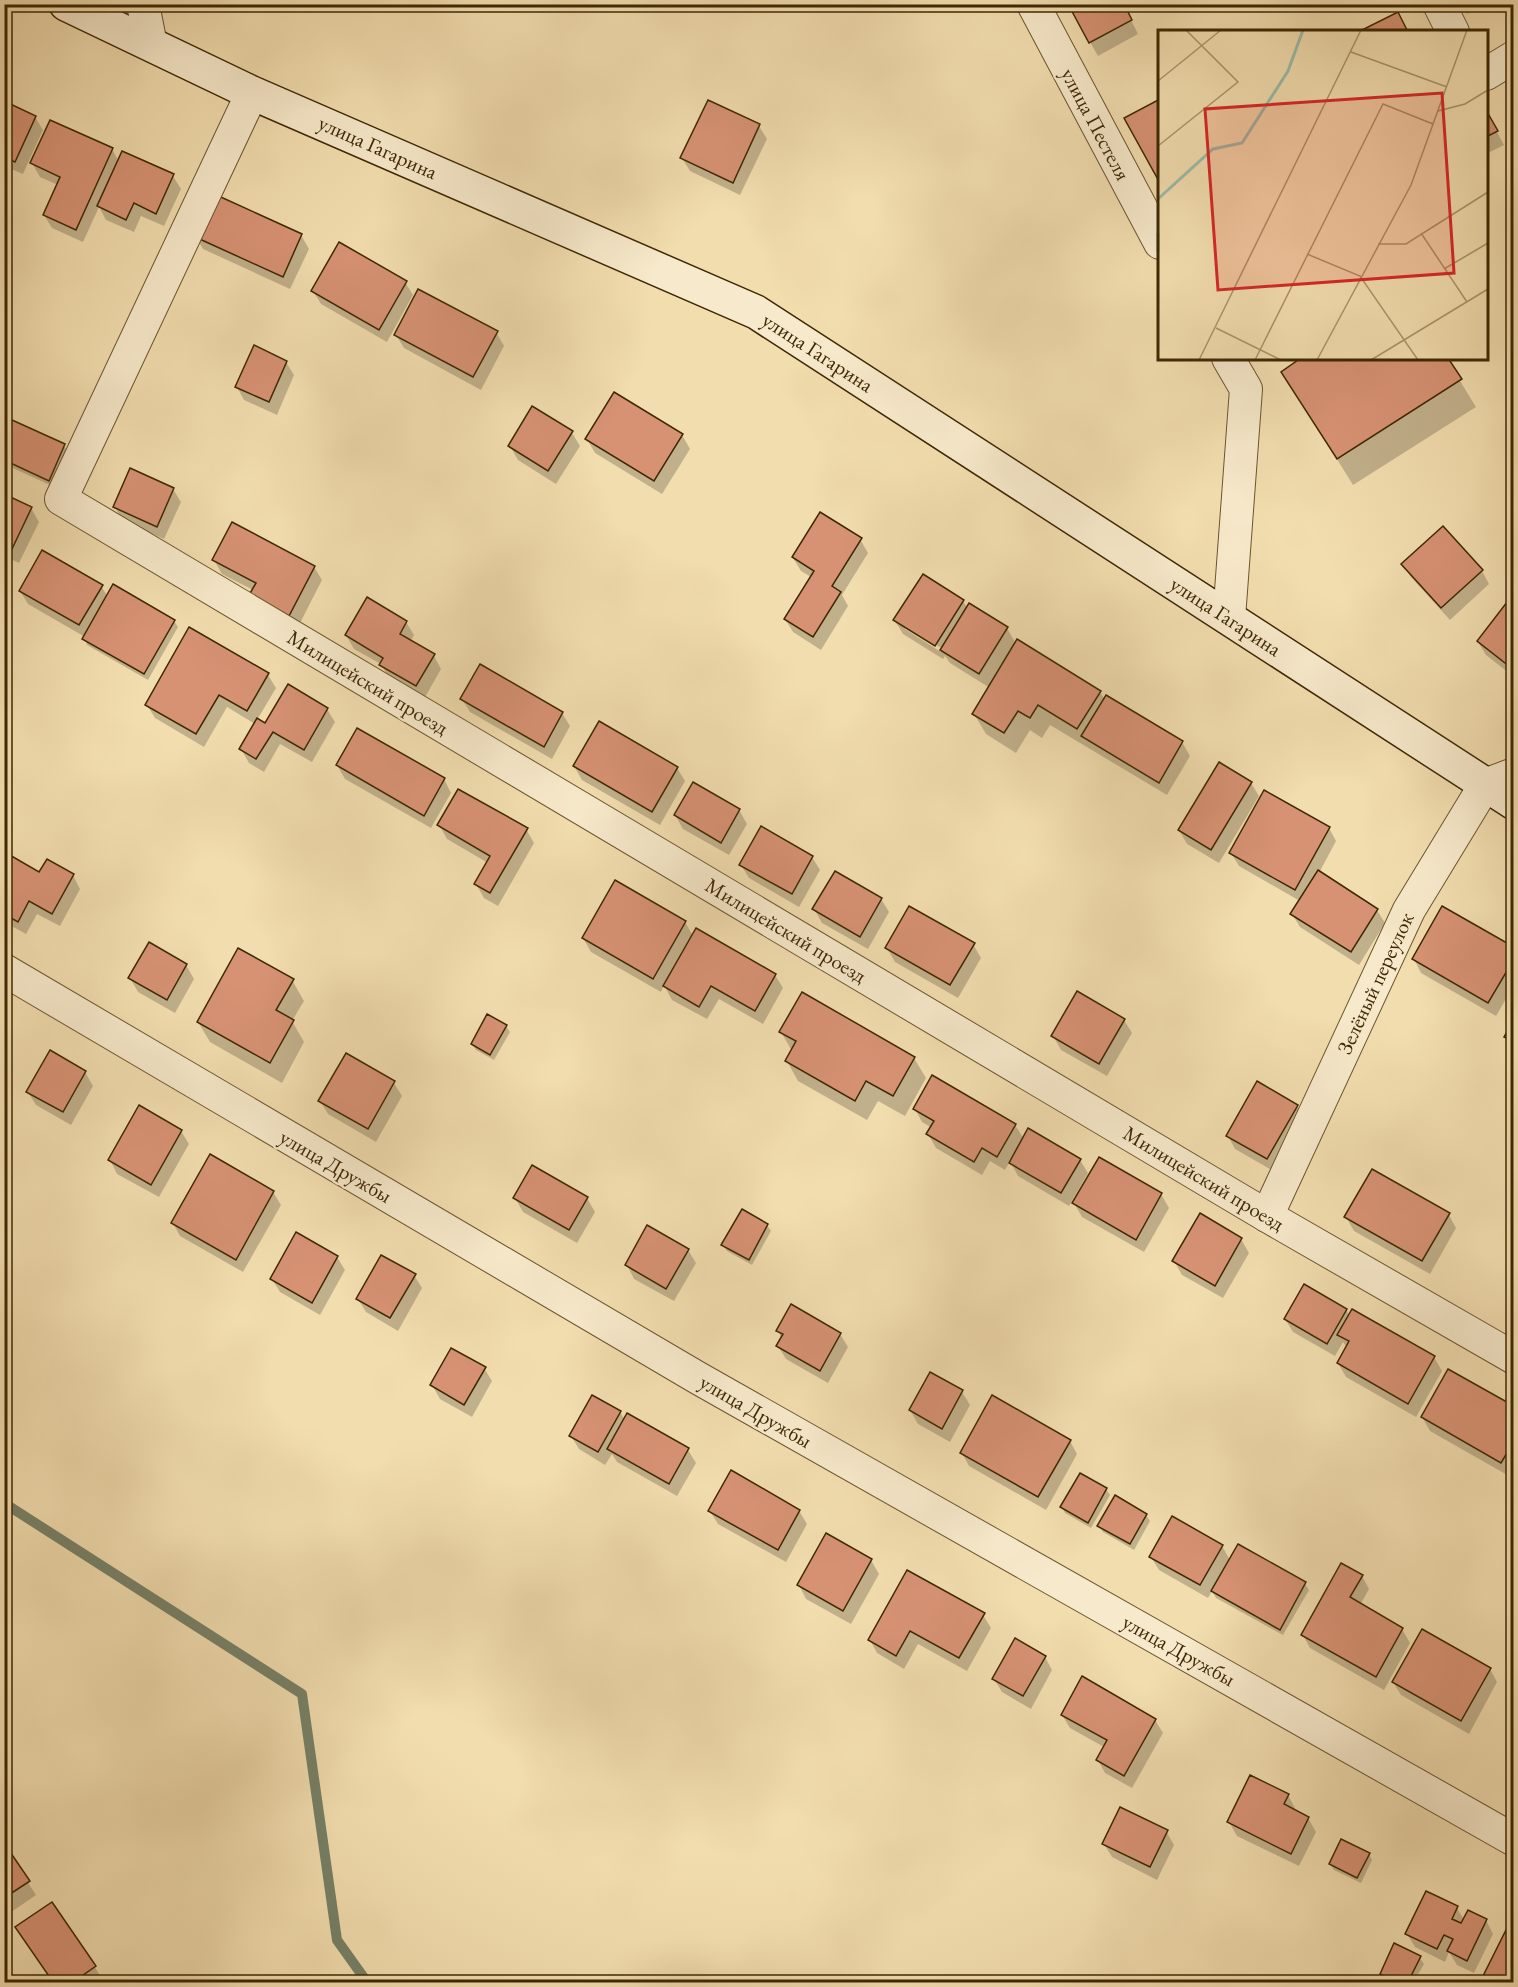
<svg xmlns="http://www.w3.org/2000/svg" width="1518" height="1987" font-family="'EB Garamond',serif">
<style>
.shadow{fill:#0003;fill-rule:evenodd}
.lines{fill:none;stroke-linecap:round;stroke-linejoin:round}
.stream{stroke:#768168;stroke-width:10}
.building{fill:#d79274;stroke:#3e2803;stroke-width:1.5}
.street-casing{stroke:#6b552e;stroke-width:34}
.secondary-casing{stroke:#3e2803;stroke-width:36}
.street{stroke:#f7e9cb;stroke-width:32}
.secondary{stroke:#f7e9cb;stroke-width:33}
.labels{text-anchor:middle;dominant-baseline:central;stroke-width:4.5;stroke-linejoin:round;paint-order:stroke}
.street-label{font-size:21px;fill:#3e2803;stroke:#f7e9cb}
.inset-river{fill:none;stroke:#9bbcab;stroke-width:3}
.inset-road{fill:none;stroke:#aa956a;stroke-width:1.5}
.view{fill:#d62828;fill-opacity:0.15;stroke:#d62828;stroke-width:3}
.inset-edge{fill:none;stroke:#3e2803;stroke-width:3}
</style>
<rect width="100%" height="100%" fill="#f2ddaf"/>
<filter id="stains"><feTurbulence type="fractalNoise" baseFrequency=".00333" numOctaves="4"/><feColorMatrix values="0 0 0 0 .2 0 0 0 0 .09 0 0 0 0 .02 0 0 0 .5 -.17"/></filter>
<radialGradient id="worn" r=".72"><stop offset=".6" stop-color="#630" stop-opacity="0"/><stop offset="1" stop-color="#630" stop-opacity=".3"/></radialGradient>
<g class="shadow">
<path d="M1123 4 1138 34 1098 56 1090 42Z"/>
<path d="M1461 4H1486L1467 14Z"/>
<path d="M4 103 35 117 43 130 23 174 4 166Z"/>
<path d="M1486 112 1504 145 1486 154Z"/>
<path d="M759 126 767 139 740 195 690 171 682 158Z"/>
<path d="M112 149 119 162 123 153 173 176 181 189 164 226 141 216 134 232 106 220 99 207 83 242 52 228 44 215 58 185 40 177 32 163Z"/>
<path d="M195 235H301L309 249 290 289 203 249Z"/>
<path d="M405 282 413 295 387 342 321 304 313 291Z"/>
<path d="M496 332 504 346 481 390 404 348 396 335Z"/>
<path d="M1446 358 1476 407 1353 485 1283 372Z"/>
<path d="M286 362 294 375 277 415 244 400 237 387Z"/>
<path d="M533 408 572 433 580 446 556 484 518 460 510 446Z"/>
<path d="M12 422 64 446 68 452 52 486 4 464V439Z"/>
<path d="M682 435 690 449 662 494 595 453 587 439Z"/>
<path d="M173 489 181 502 164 539 122 520 115 507Z"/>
<path d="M4 496 31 508 39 522 19 563 4 556Z"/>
<path d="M860 539 868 553 842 595 848 606 821 650 793 632 785 619 811 577 801 571 793 558Z"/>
<path d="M214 560 314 567 322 580 297 629 253 590 222 574Z"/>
<path d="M1403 564 1482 571 1489 584 1450 620 1411 577Z"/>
<path d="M101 586 108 597 174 621 178 627 148 680 87 645 85 637 28 604 20 591Z"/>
<path d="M1514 600V677L1486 655 1478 642Z"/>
<path d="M963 601 968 609 1007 628 1016 644 1100 692 1105 700 1182 742 1190 756 1167 795 1050 725 1042 738 1030 730 1016 753 986 734 974 714 990 688 950 663 945 656 943 659 903 634 895 621ZM905 626 943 649 941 652 905 629Z"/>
<path d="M406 622 414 635 410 642 434 656 441 669 424 699 389 678 381 664 354 649 346 635Z"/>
<path d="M268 675 276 688 257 720 266 725 327 709 335 722 312 762 280 744 264 772 249 763 241 749 255 724 227 707 204 747 155 718 147 705Z"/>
<path d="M462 699 562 713 570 726 552 759 470 712Z"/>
<path d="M337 765 444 779 451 793 431 828 345 779Z"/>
<path d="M574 766 677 768 685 781 660 825 582 780Z"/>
<path d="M1251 783 1259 796 1219 863 1187 844 1179 830Z"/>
<path d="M739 810 747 824 729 855 683 829 675 815Z"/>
<path d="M439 825 526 829 534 843 498 906 484 898 476 884 488 863 447 839Z"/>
<path d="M1329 828 1336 841 1319 873 1377 910 1385 923 1359 965 1300 927 1292 914 1300 901 1239 866 1231 853Z"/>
<path d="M812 857 820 870 799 907 749 878 741 865Z"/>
<path d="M4 863 40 874 73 875 80 889 60 926 37 914 26 934 4 922Z"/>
<path d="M881 899 889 912 868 949 822 923 814 909Z"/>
<path d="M685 922 693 936 775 975 783 988 763 1024 719 999 707 1019 672 1000 664 985 661 992 591 952 583 938Z"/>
<path d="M973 944 981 958 958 998 895 962 887 948Z"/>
<path d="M1514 948V985L1496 1016 1421 973 1414 959Z"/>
<path d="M186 965 194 979 175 1013 138 992 130 978Z"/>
<path d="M292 980 304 1001 292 1021 304 1042 282 1083 210 1042 198 1022Z"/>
<path d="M1124 1020 1132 1033 1107 1076 1061 1050 1053 1036Z"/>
<path d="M1514 1023V1050L1506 1037Z"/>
<path d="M506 1026 510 1032 494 1060 476 1050 472 1044Z"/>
<path d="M781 1032 914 1058 926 1078 905 1116 878 1101 867 1120 798 1081 787 1061 792 1051Z"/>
<path d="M50 1052 85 1072 93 1086 71 1125 36 1105 28 1092Z"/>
<path d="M394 1083 402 1096 376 1142 328 1114 320 1101Z"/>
<path d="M1297 1106 1305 1119 1275 1172 1235 1149 1228 1136Z"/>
<path d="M915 1109 1015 1125 1024 1139 1080 1160 1088 1173 1069 1206 1018 1176 1010 1161 1005 1170 990 1161 982 1175 936 1148 928 1134 932 1128 922 1122Z"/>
<path d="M181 1131 189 1144 159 1197 117 1174 110 1160Z"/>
<path d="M273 1192 281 1205 243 1272 180 1236 173 1223Z"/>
<path d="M1161 1194 1169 1208 1144 1252 1082 1217 1074 1203Z"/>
<path d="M515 1198H587L595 1212 577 1243 523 1212Z"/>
<path d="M1449 1215 1456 1228 1430 1274 1354 1231 1346 1217Z"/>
<path d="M767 1225 771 1231 752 1265 727 1251 723 1245Z"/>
<path d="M1241 1239 1249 1253 1223 1298 1182 1275 1174 1261Z"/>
<path d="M688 1250 696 1263 674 1301 634 1279 627 1265Z"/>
<path d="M337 1257 345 1270 320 1315 280 1292 272 1279Z"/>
<path d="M414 1275 422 1288 398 1331 366 1312 358 1299Z"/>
<path d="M1346 1310 1350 1316 1434 1357 1442 1371 1416 1417 1346 1377 1338 1363 1347 1348 1343 1342 1335 1356 1293 1332 1285 1319Z"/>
<path d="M778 1331 840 1334 848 1347 828 1383 786 1359 778 1346 782 1339Z"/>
<path d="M484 1368 492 1381 472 1417 440 1399 432 1385Z"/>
<path d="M962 1392 970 1405 950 1442 918 1424 910 1410Z"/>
<path d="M1514 1408V1467L1509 1476 1430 1431 1422 1417Z"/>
<path d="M620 1412 625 1420 688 1450 696 1463 677 1496 617 1462 612 1454 605 1465 579 1449 571 1436Z"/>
<path d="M1070 1441 1077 1454 1046 1510 969 1466 962 1453Z"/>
<path d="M1080 1475 1106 1489 1110 1495 1091 1528 1065 1513 1062 1507Z"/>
<path d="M710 1511H799L807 1524 786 1562 718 1524Z"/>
<path d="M1146 1515 1150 1521 1134 1550 1103 1532 1099 1526Z"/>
<path d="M1222 1546 1230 1560 1238 1546 1305 1584 1309 1590 1283 1635 1216 1598 1212 1591 1208 1598 1159 1570 1151 1557Z"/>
<path d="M871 1560 879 1574 851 1624 806 1599 799 1585Z"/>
<path d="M1362 1576 1369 1589 1360 1605 1402 1629 1410 1643 1384 1690 1310 1648 1303 1635Z"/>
<path d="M983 1615 991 1628 967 1671 918 1644 904 1669 877 1653 870 1640Z"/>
<path d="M1045 1657 1052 1670 1031 1709 1002 1692 994 1679Z"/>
<path d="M1490 1669 1497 1682 1469 1734 1401 1695 1393 1682Z"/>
<path d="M1062 1715 1155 1720 1163 1733 1132 1788 1105 1773 1098 1760 1104 1747 1070 1728Z"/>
<path d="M1288 1795 1295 1808 1294 1811 1308 1818 1316 1832 1299 1866 1237 1836 1229 1822Z"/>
<path d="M1166 1831 1174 1845 1157 1880 1112 1857 1104 1844Z"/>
<path d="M4 1846 36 1895 4 1917Z"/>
<path d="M1369 1854 1372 1860 1361 1883 1334 1870 1330 1864Z"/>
<path d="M52 1904 95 1967 103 1981 100 1982H53L25 1941Z"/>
<path d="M1457 1908 1464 1920H1486L1493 1934 1474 1973 1457 1965 1449 1952 1445 1962 1415 1947 1407 1934Z"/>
<path d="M1420 1958 1424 1964 1414 1982H1390L1381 1974Z"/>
</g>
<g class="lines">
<path class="stream" d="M4 1503 302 1694 337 1940 367 1982"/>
</g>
<g class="building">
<path d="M1068 4H1124L1132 20 1089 43Z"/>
<path d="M1398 12 1408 32H1358Z"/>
<path d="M1160 99V183L1124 118Z"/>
<path d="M708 100 760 124 733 183 680 158Z"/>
<path d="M4 101 36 116 15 162 4 157Z"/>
<path d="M1486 110 1498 131 1486 137Z"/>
<path d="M50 120 113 148 76 230 43 215 60 177 30 163Z"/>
<path d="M122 151 174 174 156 214 134 203 126 220 97 206Z"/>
<path d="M212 193 302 234 283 277 193 236Z"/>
<path d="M339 242 407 281 379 330 311 291Z"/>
<path d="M418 289 498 331 473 377 394 335Z"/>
<path d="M254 345 287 361 269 402 235 387Z"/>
<path d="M1301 358H1448L1462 379 1337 459 1281 372Z"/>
<path d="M614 392 683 434 654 481 585 439Z"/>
<path d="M532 406 573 431 548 471 508 446Z"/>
<path d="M12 420 65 444 49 481 4 460V435Z"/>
<path d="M130 468 174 488 157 527 113 507Z"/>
<path d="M4 494 32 507 11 551 4 548Z"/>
<path d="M820 512 862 538 832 586 841 592 813 637 784 619 814 571 792 557Z"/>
<path d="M232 522 315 566 289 616 249 595 256 583 212 560Z"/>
<path d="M1443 526 1483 570 1441 608 1401 564Z"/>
<path d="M42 550 103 585 79 625 19 591Z"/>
<path d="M923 574 964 600 935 646 893 620Z"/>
<path d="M113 584 175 620 144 674 82 639Z"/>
<path d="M367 597 407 621 400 634 435 654 416 686 379 665 383 658 345 635Z"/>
<path d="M1511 597 1514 598V670L1477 641Z"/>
<path d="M969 603 1008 627 979 674 940 650Z"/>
<path d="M189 627 269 673 247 711 219 695 196 734 145 705Z"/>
<path d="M1017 639 1101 691 1077 729 1038 705 1030 718 1018 711 1004 733 972 714Z"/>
<path d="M480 664 563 712 544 747 460 699Z"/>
<path d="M288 684 328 708 304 750 273 732 256 759 239 749 257 718 265 723Z"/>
<path d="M1106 695 1183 741 1159 783 1081 736Z"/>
<path d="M599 721 678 767 652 812 573 766Z"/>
<path d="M357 728 445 778 424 816 336 765Z"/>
<path d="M1219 762 1252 782 1211 850 1178 830Z"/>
<path d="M693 782 740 809 721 843 674 815Z"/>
<path d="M458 789 528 828 490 893 474 884 490 856 437 825Z"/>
<path d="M1264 790 1330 827 1295 890 1229 853Z"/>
<path d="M761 826 813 856 792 894 739 865Z"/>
<path d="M8 854 39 872 47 859 74 874 52 914 29 901 18 922 4 914V860Z"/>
<path d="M1318 870 1378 909 1351 952 1290 914Z"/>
<path d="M835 871 882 898 860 937 812 909Z"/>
<path d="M615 880 686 921 653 979 582 938Z"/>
<path d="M909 906 975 943 950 985 885 948Z"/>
<path d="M1442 906 1514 947V959L1488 1003 1412 959Z"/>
<path d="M696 928 776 974 755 1011 711 986 699 1007 663 986Z"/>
<path d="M149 942 187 964 167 1000 128 978Z"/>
<path d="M238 948 294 979 276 1010 294 1020 270 1063 197 1022Z"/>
<path d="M1077 991 1125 1019 1099 1064 1051 1036Z"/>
<path d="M802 992 915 1057 893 1096 866 1081 855 1101 785 1061 796 1041 779 1032Z"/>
<path d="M487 1014 507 1025 490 1055 471 1044Z"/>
<path d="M1514 1020V1042L1504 1037Z"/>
<path d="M50 1050 86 1071 63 1112 26 1092Z"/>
<path d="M346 1053 395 1081 368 1129 318 1101Z"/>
<path d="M932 1075 1016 1124 997 1157 982 1148 974 1162 926 1134 934 1121 913 1109Z"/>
<path d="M1257 1081 1298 1105 1267 1159 1226 1136Z"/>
<path d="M139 1105 182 1130 151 1185 108 1160Z"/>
<path d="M1028 1128 1081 1159 1061 1193 1009 1163Z"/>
<path d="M210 1154 274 1191 236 1260 171 1223Z"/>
<path d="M1099 1157 1162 1193 1136 1240 1072 1203Z"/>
<path d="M532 1165 588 1197 569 1230 513 1198Z"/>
<path d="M1372 1169 1450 1213 1422 1261 1344 1217Z"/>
<path d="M742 1209 768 1224 749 1260 721 1245Z"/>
<path d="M1200 1213 1242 1238 1215 1286 1172 1261Z"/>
<path d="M647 1225 689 1249 666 1289 625 1265Z"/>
<path d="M296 1232 338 1256 312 1303 270 1279Z"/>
<path d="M381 1255 416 1274 390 1318 356 1299Z"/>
<path d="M1304 1284 1347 1309 1327 1344 1284 1319Z"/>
<path d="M791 1304 841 1333 820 1371 776 1346 783 1334 776 1331Z"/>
<path d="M1352 1309 1435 1356 1408 1404 1337 1363 1349 1341 1337 1335Z"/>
<path d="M451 1348 486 1367 464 1405 430 1385Z"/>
<path d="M1448 1369 1514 1406V1441L1501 1463 1421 1417Z"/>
<path d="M930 1372 963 1390 942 1429 909 1410Z"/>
<path d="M592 1395 621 1411 598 1452 569 1436Z"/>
<path d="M992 1395 1071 1440 1038 1497 960 1453Z"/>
<path d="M627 1413 689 1448 669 1484 607 1449Z"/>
<path d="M731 1470 800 1510 778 1550 708 1511Z"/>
<path d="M1080 1473 1107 1488 1088 1523 1060 1507Z"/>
<path d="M1115 1495 1147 1514 1130 1544 1097 1526Z"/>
<path d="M1172 1516 1223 1545 1200 1585 1149 1557Z"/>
<path d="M826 1533 872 1559 843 1611 797 1585Z"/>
<path d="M1238 1544 1306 1582 1280 1630 1211 1591Z"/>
<path d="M1341 1563 1363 1575 1350 1597 1403 1628 1376 1677 1301 1635Z"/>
<path d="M907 1570 985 1613 959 1658 910 1631 896 1656 868 1640Z"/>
<path d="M1422 1629 1491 1668 1461 1721 1392 1682Z"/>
<path d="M1015 1638 1046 1656 1023 1696 992 1679Z"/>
<path d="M1082 1676 1156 1719 1124 1776 1096 1760 1107 1740 1061 1715Z"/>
<path d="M1250 1775 1289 1794 1284 1804 1309 1817 1291 1854 1227 1822Z"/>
<path d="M1120 1807 1168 1830 1150 1867 1102 1844Z"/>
<path d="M1341 1839 1370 1853 1357 1878 1329 1864Z"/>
<path d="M4 1843 30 1881 4 1898Z"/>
<path d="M1426 1891 1458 1906 1452 1919 1461 1923 1468 1910 1487 1919 1467 1961 1447 1951 1453 1939 1444 1935 1437 1949 1405 1934Z"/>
<path d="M52 1902 96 1966 73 1982H53L15 1927Z"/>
<path d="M1509 1924 1514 1926V1982H1480Z"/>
<path d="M1394 1943 1421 1956 1408 1982H1398L1380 1974Z"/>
</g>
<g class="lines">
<g class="street-casing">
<g id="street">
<path d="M143 4 151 45"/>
<path d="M1033 4 1160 243"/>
<path d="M1439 4 1453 32"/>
<path d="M1486 74 1514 57"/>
<path d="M252 93 61 499 1267 1216 1514 1358"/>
<path d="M1228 358 1246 389 1229 618"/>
<path d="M4 970 698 1378 1514 1840"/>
<path d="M1267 1216 1409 910 1485 785 1514 774"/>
</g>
</g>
<g class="secondary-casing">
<path id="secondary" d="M66 4 252 93 756 312 1514 803"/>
</g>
<use href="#street" class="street"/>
<use href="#secondary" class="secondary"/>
</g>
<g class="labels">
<g class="street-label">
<text transform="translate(1096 124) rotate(62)">улица Пестеля</text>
<text transform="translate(378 147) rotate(24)">улица Гагарина</text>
<text transform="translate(818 352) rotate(33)">улица Гагарина</text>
<text transform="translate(1226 616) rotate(33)">улица Гагарина</text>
<text transform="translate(368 682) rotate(31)">Милицейский проезд</text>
<text transform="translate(786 930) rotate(31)">Милицейский проезд</text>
<text transform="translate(1375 983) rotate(-65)">Зелёный переулок</text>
<text transform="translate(336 1166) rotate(30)">улица Дружбы</text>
<text transform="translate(1204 1178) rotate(31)">Милицейский проезд</text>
<text transform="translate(756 1411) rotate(30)">улица Дружбы</text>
<text transform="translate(1179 1650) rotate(29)">улица Дружбы</text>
</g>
</g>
<g transform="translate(1158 30)">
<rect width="330" height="330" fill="#f2ddaf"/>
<path class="inset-river" d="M0 169 55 119 84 113 130 41 145 0M0 203V222"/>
<path class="inset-road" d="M193 22 289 57M0 51 63 0M280 81 307 74 330 60M0 116 80 52 28 0M263 203 309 272M220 214H248L330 162M149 224 202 246 260 330M286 239 330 213M58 298 123 330M41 330 203 0M97 330 225 74 275 94M159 330 253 155 309 0M213 330 330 259"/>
<path class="view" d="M284 63 296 243 60 260 47 79Z"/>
<rect width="330" height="330" class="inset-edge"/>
</g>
<rect width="1518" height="1987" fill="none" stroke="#f2ddaf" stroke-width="24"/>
<rect x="6" y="6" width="1506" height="1975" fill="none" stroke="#3e2803" stroke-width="3"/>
<rect x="12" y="12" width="1494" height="1963" fill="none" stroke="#3e2803" stroke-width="1.5"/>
<rect width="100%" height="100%" filter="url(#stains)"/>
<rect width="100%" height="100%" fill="url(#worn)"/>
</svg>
